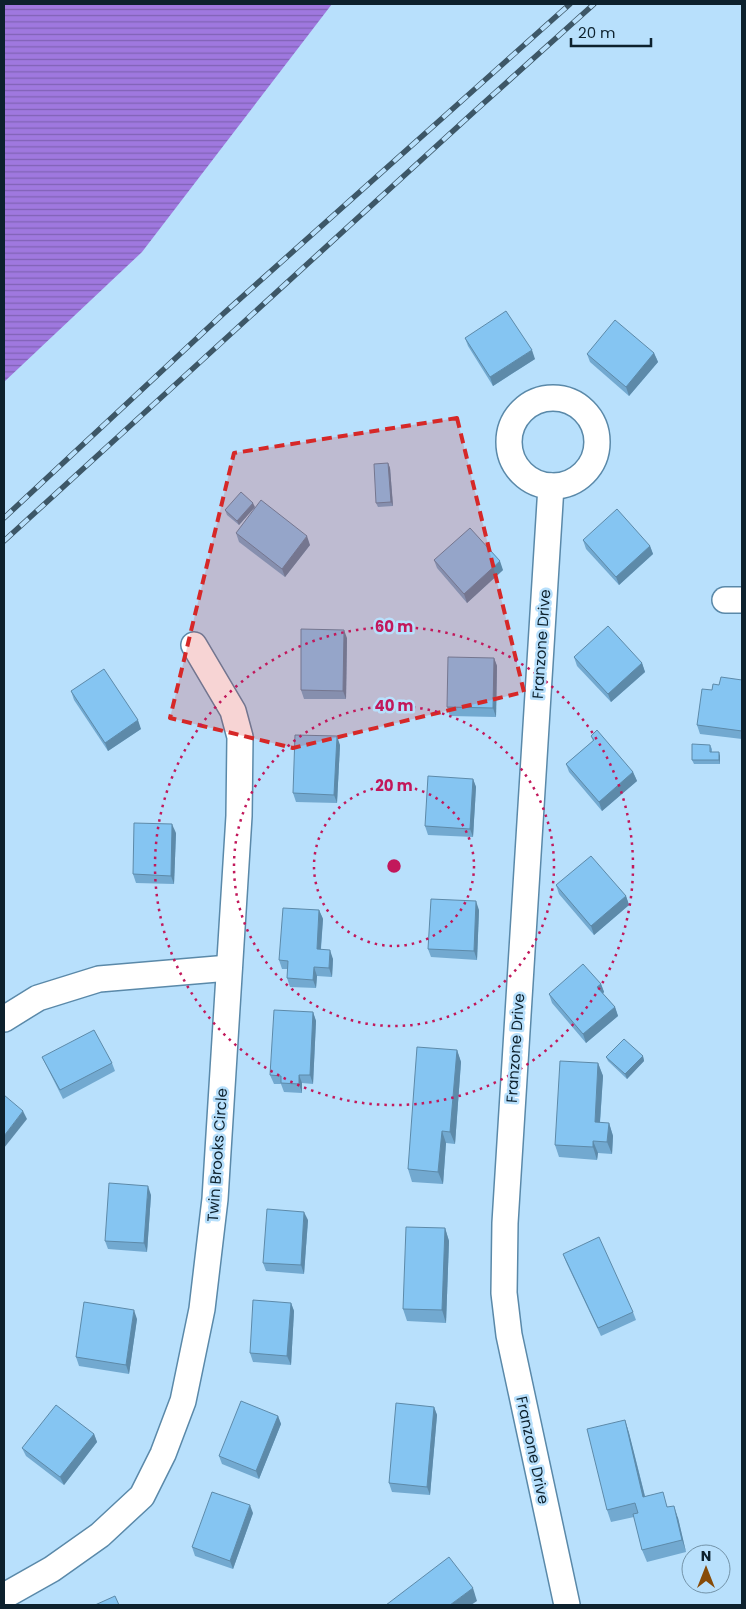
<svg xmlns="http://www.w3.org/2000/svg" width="746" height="1609" font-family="Poppins,sans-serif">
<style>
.water{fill:url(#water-rules)}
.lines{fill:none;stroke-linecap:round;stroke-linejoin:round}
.minor-casing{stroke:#5a89a9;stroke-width:28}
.minor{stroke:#fff;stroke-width:25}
.rail-casing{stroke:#3d5767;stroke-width:5.5}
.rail{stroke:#b8e0fc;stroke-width:4;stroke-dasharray:11;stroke-linecap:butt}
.wall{fill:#72a9d0}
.shaded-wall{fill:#5d8aa9}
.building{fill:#85c5f2;stroke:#5d8aa9}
.marked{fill:#d62828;fill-opacity:0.2;stroke:#d62828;stroke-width:4;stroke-dasharray:10 6;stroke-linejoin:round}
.ring{fill:none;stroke:#c2185b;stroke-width:2.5;stroke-dasharray:2.5 5}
.labels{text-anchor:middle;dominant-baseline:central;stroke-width:5;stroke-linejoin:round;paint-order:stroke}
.street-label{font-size:15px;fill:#0d212d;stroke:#b8e0fc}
.centre{fill:#c2185b;stroke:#b8e0fc;stroke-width:2.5}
.ring-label{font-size:15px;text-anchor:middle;font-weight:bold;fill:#c2185b;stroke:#b8e0fc;stroke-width:5;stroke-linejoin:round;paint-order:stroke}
</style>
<defs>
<pattern id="water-rules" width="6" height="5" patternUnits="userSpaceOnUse" patternTransform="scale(1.25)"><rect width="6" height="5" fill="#9f78df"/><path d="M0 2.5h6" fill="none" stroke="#8062b5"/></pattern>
</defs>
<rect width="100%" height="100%" fill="#b8e0fc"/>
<path class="water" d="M4 4H332L142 252 4 382Z"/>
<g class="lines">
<g class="minor-casing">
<g id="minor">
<circle cx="553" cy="442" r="44"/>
<path d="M551 486 505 1223 504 1293 509 1335 567 1605"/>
<path d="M725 600H742"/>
<path d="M4 1019 38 998 99 979 229 968"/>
<path d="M4 1596 52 1569 100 1535 142 1496 163 1454 183 1401 202 1309 215 1199 239 816 240 737 233 711 194 645"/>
</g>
</g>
<use href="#minor" class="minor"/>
<g class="rail-casing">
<g id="rail">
<path d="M4 518 223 314 570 4"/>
<path d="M4 541 476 110 594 4"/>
</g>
</g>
<use href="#rail" class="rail"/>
</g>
<g class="wall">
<path d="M465 338 535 359 493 386 468 346Z"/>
<path d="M654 353 658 362 629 396 590 362 587 354Z"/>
<path d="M388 463 390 468 393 506 378 507 376 503Z"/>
<path d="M255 507 239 525 227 515 225 510Z"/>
<path d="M236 533 310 545 285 577 239 542Z"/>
<path d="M583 540 650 546 653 554 619 585 586 549Z"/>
<path d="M434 560 503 570 467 603 437 568Z"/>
<path d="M347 638 346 699H304L301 690Z"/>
<path d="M574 657 642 663 645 672 611 702 577 666Z"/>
<path d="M494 658 497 666 496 717 450 716 447 707Z"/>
<path d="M742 680V739L700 734 697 725 712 690 719 685Z"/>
<path d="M71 691 141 729 108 751 74 700Z"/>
<path d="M591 736 633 772 637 781 602 811 569 772 566 764 593 741Z"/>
<path d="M340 745 337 803 296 802 293 793Z"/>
<path d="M710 745 712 749V752L720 756V764H694L692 760Z"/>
<path d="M473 779 476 787 473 837 428 835 425 826Z"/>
<path d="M176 833 174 884 136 883 133 874Z"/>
<path d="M556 885 626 896 629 905 594 935 559 894Z"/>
<path d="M319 910 323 919 321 949 333 959 332 977 317 976 316 988 290 987 287 978 288 969H282L279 960Z"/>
<path d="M479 910 477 960 431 957 428 949Z"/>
<path d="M601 984 604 992 603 994 615 1007 618 1016 586 1043 552 1003 549 994Z"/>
<path d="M313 1012 316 1021 313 1084 302 1083V1093L284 1092 281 1084H274L270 1075Z"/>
<path d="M457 1050 461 1062 455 1144 446 1143 443 1184 412 1182 408 1169Z"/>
<path d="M643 1056 644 1061 627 1079 608 1061 606 1057Z"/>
<path d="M42 1057 112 1063 115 1071 63 1099Z"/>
<path d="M598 1063 603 1076 600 1123H609L613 1136 612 1154 598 1153 597 1160 559 1157 555 1145Z"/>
<path d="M151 1195 147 1252 108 1249 105 1241Z"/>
<path d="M308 1220 304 1274 266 1271 263 1263Z"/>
<path d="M445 1228 449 1241 446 1323 407 1321 403 1309Z"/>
<path d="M563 1254 633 1312 636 1320 601 1336 566 1262Z"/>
<path d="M291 1303 294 1311 291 1365 253 1362 250 1353Z"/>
<path d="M137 1319 129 1374 79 1366 76 1357Z"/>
<path d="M434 1407 437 1415 430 1495 392 1492 389 1483Z"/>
<path d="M278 1416 281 1424 259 1479 222 1464 219 1456Z"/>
<path d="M625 1420 629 1433 645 1496 668 1507 678 1518 686 1552 647 1562 642 1550 634 1517 611 1522 607 1510Z"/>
<path d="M94 1434 97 1442 64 1485 26 1456 22 1448Z"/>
<path d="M253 1513 233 1569 195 1556 192 1547Z"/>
</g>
<g class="shaded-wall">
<path d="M532 350 535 359 493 386 490 377Z"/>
<path d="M654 353 658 362 629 396 626 387Z"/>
<path d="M388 463 390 468 393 506 391 502Z"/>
<path d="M253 503 255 507 239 525 237 521Z"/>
<path d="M307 536 310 545 285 577 282 569Z"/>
<path d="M650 546 653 554 619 585 616 577Z"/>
<path d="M500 561 503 570 467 603 464 594Z"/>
<path d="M344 630 347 638 346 699 343 691Z"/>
<path d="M494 658 497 666 496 717 493 708Z"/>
<path d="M642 663 645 672 611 702 608 694Z"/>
<path d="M138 720 141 729 108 751 105 743Z"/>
<path d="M337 736 340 745 337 803 334 795Z"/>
<path d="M719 752 720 756V764L719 760Z"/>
<path d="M633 772 637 781 602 811 599 802Z"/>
<path d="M473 779 476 787 473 837 470 829Z"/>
<path d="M172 824 176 833 174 884 171 876Z"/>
<path d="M626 896 629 905 594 935 591 926Z"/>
<path d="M476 901 479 910 477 960 474 951Z"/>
<path d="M319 910 323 919 320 958 317 949Z"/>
<path d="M330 950 333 959 332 977 329 968Z"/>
<path d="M314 967 317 976 316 988 313 980Z"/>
<path d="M601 984 604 992 600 996 597 987Z"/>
<path d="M615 1007 618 1016 586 1043 583 1034Z"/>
<path d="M313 1012 316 1021 313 1084 310 1075Z"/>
<path d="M457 1050 461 1062 455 1144 450 1132Z"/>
<path d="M643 1056 644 1061 627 1079 625 1074Z"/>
<path d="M598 1063 603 1076 599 1135 595 1122Z"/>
<path d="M299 1075 302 1083V1093L299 1084Z"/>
<path d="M23 1111 27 1119 4 1148V1136Z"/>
<path d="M609 1123 613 1136 612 1154 607 1142Z"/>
<path d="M442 1131 446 1143 443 1184 438 1172Z"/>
<path d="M593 1141 598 1153 597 1160 593 1147Z"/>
<path d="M148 1186 151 1195 147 1252 144 1243Z"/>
<path d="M304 1212 308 1220 304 1274 301 1265Z"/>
<path d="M445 1228 449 1241 446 1323 442 1310Z"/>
<path d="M291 1303 294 1311 291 1365 287 1356Z"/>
<path d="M134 1310 137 1319 129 1374 126 1365Z"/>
<path d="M434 1407 437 1415 430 1495 427 1487Z"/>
<path d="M278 1416 281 1424 259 1479 256 1471Z"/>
<path d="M625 1420 629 1433 648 1509 643 1497Z"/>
<path d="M94 1434 97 1442 64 1485 60 1477Z"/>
<path d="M250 1505 253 1513 233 1569 230 1561Z"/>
<path d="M674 1506 678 1518 686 1552 682 1540Z"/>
<path d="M473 1588 477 1601 471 1605H450Z"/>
</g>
<g class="building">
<path d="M506 311 532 350 490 377 465 338Z"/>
<path d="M615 320 654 353 626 387 587 354Z"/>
<path d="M388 463 391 502 376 503 374 464Z"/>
<path d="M241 492 253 503 237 521 225 510Z"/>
<path d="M261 500 307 536 282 569 236 533Z"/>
<path d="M617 509 650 546 616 577 583 540Z"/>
<path d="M470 528 500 561 464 594 434 560Z"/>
<path d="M608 626 642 663 608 694 574 657Z"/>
<path d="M301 629 344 630 343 691 301 690Z"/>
<path d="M448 657 494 658 493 708 447 707Z"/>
<path d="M104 669 138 720 105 743 71 691Z"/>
<path d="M721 677 742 680V731L697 725 702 689 712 690 713 684 719 685Z"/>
<path d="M597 730 633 772 599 802 566 764 594 740 591 736Z"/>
<path d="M295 735 337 736 334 795 293 793Z"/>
<path d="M692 744 710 745V752H719V760H692Z"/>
<path d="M428 776 473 779 470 829 425 826Z"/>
<path d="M134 823 172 824 171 876 133 874Z"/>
<path d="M591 856 626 896 591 926 556 885Z"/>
<path d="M431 899 476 901 474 951 428 949Z"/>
<path d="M283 908 319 910 317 949 330 950 329 968 314 967 313 980 287 978 288 961 279 960Z"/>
<path d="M583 964 601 984 597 987 615 1007 583 1034 549 994Z"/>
<path d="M274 1010 313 1012 310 1075H299V1084L281 1083V1076L270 1075Z"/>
<path d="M94 1030 112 1063 60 1090 42 1057Z"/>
<path d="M624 1039 643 1056 625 1074 606 1057Z"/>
<path d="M417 1047 457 1050 450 1132 442 1131 438 1172 408 1169Z"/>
<path d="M560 1061 598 1063 595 1122 609 1123 607 1142 593 1141V1147L555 1145Z"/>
<path d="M4 1095 23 1111 4 1136Z"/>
<path d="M109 1183 148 1186 144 1243 105 1241Z"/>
<path d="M267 1209 304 1212 301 1265 263 1263Z"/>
<path d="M406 1227 445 1228 442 1310 403 1309Z"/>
<path d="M599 1237 633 1312 598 1328 563 1254Z"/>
<path d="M253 1300 291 1303 287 1356 250 1353Z"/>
<path d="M84 1302 134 1310 126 1365 76 1357Z"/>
<path d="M241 1401 278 1416 256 1471 219 1456Z"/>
<path d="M396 1403 434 1407 427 1487 389 1483Z"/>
<path d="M56 1405 94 1434 60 1477 22 1448Z"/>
<path d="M625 1420 643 1497 663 1492 667 1507 674 1506 682 1540 642 1550 633 1514 638 1513 635 1503 607 1510 587 1429Z"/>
<path d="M212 1492 250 1505 230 1561 192 1547Z"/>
<path d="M449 1557 473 1588 450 1605H386Z"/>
<path d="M115 1596 119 1605H95Z"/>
</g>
<path class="marked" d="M457 418 524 692 293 748 170 718 234 453Z"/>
<g class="ring">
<circle cx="394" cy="866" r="80"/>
<circle cx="394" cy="866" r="160"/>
<circle cx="394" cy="866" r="239"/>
</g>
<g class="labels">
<g class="street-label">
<text transform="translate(541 644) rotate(-86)">Franzone Drive</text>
<text transform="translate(515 1048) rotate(-86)">Franzone Drive</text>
<text transform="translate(217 1155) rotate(-86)">Twin Brooks Circle</text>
<text transform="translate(533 1450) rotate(78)">Franzone Drive</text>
</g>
</g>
<circle cx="394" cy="866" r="8" class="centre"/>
<g class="ring-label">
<text x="394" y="632">60 m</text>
<text x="394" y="711">40 m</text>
<text x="394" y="791">20 m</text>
</g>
<rect width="746" height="1609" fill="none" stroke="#0d212d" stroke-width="10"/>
<g transform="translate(706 1569)"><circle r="24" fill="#b8e0fc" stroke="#7494a9"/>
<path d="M0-4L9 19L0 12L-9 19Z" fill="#874b08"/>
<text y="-8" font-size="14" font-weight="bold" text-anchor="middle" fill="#0d212d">N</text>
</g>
<path d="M571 38v8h80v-8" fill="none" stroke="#0d212d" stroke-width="2.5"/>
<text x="578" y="38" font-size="15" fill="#0d212d" stroke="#b8e0fc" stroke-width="4" paint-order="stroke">20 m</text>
</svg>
